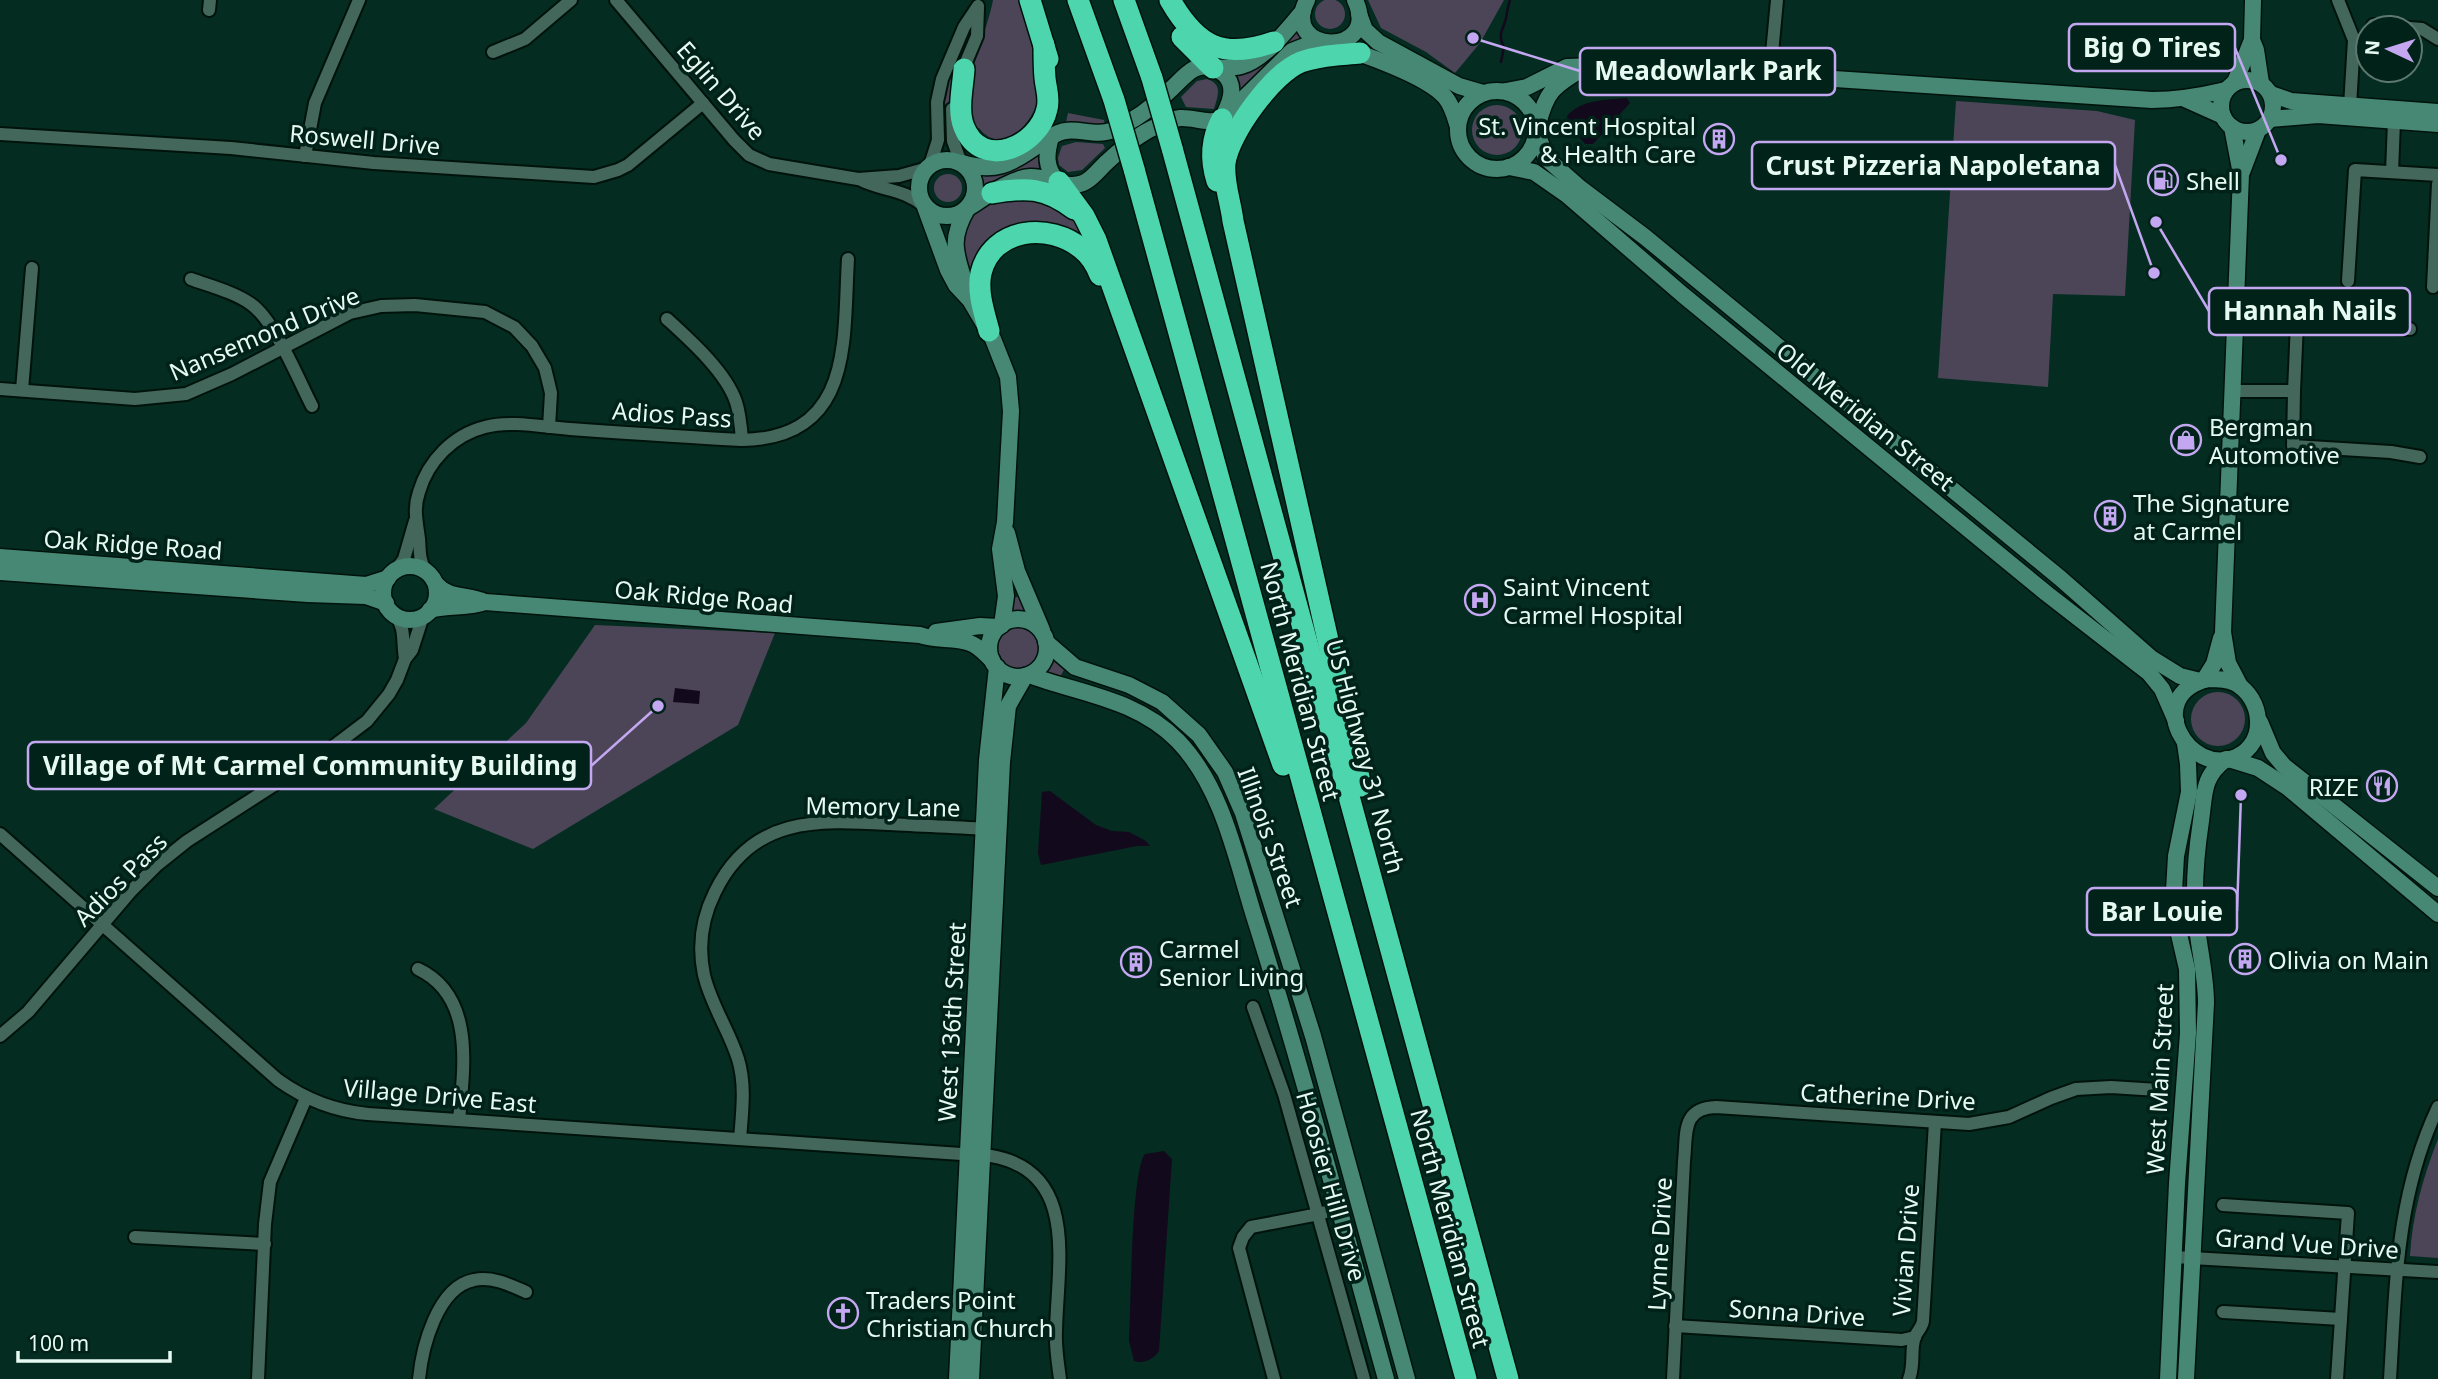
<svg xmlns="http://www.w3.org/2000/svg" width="2438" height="1379" font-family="'Noto Sans',sans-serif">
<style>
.green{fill:#4c4558}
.water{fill:#12091d}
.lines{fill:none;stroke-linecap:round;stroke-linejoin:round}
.stream{stroke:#12091d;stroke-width:2.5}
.street-casing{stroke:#00130b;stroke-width:16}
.secondary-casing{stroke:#00130b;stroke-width:19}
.highway-casing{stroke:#00130b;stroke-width:24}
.street{stroke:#43675b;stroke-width:12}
.secondary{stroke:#468874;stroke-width:16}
.highway{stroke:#4dd6ae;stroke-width:21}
.highway-bridge-casing{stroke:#00130b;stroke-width:24;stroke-linecap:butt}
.highway-bridge{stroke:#4dd6ae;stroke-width:21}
.labels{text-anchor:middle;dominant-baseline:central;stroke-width:7;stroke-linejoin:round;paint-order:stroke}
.street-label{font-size:24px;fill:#e6faf2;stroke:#002218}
.poi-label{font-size:24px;fill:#e6faf2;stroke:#002218;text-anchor:start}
.leader{fill:none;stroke:#c4a7f1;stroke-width:2.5}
.callout-dot{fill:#c4a7f1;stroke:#002218;stroke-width:2.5}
.callout{fill:#002218;stroke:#c4a7f1;stroke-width:2.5}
.callout-label{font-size:26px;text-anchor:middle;font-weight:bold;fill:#e6faf2}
</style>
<rect width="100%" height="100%" fill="#052c21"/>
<g class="green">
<circle cx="1330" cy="14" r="15"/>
<path d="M993 0H1021L1041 86 1042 106 1036 105C1029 128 999 155 979 128L974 130C956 92 986 38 993 0Z"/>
<path d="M1368 0H1504L1480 43 1455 73 1426 52 1381 28Z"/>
<path d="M1298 27 1307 36 1240 92 1237 75Z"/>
<path d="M964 40 967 41C952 75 946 104 947 140H945L943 101 948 78Z"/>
<path d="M1207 79C1223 84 1218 96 1214 109L1186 107 1181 97 1197 81Z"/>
<path d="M1956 101 2097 111 2135 120 2125 296 2053 294 2048 387 1938 378Z"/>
<circle cx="1497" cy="130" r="25"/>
<path d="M1068 113 1104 120 1105 126 1066 122Z"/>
<path d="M1076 142 1103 144 1105 148 1082 170 1068 172 1059 165 1058 158 1062 146Z"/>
<path d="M1036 155 1038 156 1039 169 1028 170 980 190 979 175H999Z"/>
<circle cx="948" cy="188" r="14"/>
<path d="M1021 195 1066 208 1092 245 1043 226 972 275C951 228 972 199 1021 195Z"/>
<path d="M1022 596 1030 617 1020 615 1008 616 1011 598Z"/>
<path d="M595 625 775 633 738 725 533 849 434 809 526 723Z"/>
<circle cx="1019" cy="648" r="21"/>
<path d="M1052 654 1065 668 1059 679 1041 673Z"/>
<circle cx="2218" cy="719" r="27"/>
<path d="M2438 1139V1258L2410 1256C2412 1216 2423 1177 2438 1139Z"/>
</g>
<g class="water">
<path d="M1627 98 1630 103 1593 144H1585L1568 123 1567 116C1581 99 1607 100 1627 98Z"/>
<path d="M675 688 700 691 699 704 673 702Z"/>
<path d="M1050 791 1096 825 1112 831 1129 832 1146 841 1150 846H1137L1041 865 1038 853 1042 792Z"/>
<path d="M1164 1151 1172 1159 1159 1351C1153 1360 1144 1364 1134 1361L1129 1341C1131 1309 1131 1171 1145 1154Z"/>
</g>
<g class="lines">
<path class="stream" d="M1501 62 1504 47C1497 34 1503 31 1506 18 1507 12 1508 6 1510 0"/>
<g class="street-casing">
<g id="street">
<path d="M616 0 734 140 749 155 769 164 858 179 899 176 928 168"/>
<path d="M2338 0 2354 40 2350 106"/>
<path d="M209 10 210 0"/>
<path d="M2373 25 2422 29 2438 39"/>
<path d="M493 52 525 39 571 0"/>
<path d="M961 74 977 36 978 8"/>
<path d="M1770 75 1777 0"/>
<path d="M952 109 953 141 961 163"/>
<path d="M0 134 231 148 374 163 594 177 618 170 628 165 703 103"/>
<path d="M305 156 315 103 359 0"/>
<path d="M929 168 938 140 937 102 942 79 964 27 978 6"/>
<path d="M2392 172 2394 122"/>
<path d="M859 179C881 191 903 188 924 206"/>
<path d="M191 279C210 286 234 292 251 304 275 321 298 379 312 406"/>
<path d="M2348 281 2355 170 2438 175"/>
<path d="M2433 287 2438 184"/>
<path d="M667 319C690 340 726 372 736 402 740 414 741 427 742 440"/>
<path d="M0 389 135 399 186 394 232 374 350 313 381 306 415 305 485 312 514 327 532 346 545 368 551 393 549 427"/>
<path d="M22 390 32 268"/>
<path d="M2233 391H2294L2297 323 2410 329"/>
<path d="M2294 391 2293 446 2391 452 2420 457"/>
<path d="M397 569 404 559 415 521"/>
<path d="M425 570C419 559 420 551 419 539 417 522 413 509 419 492 428 461 453 435 485 427 511 420 543 427 570 429 627 433 684 437 742 440 854 438 843 341 848 259"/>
<path d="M395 614C406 628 402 642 405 659"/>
<path d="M0 834 278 1080C306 1100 334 1111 368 1114L991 1156C1080 1171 1057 1266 1056 1331 1055 1347 1058 1363 1060 1379"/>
<path d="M418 969C475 996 464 1067 459 1120"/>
<path d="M1253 1007 1284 1094 1364 1379"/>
<path d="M0 1036 28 1012 130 892 157 865 187 841 330 749 367 721 389 694 397 680 405 659 412 650 423 616"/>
<path d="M740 1139C742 1113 746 1085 738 1059 729 1030 711 1005 704 975 698 947 702 918 715 892 752 816 817 820 889 824 923 826 957 827 990 829"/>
<path d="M2223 1205 2348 1213 2337 1379"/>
<path d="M135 1237 265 1244"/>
<path d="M2174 1257 2438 1272"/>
<path d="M2223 1312 2341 1319"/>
<path d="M1675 1326 1902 1340 1915 1337"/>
<path d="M258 1379 265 1224 270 1182 306 1098"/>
<path d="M419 1379C422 1348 437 1287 474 1280 492 1276 510 1285 526 1292"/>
<path d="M1274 1379 1239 1248 1243 1237 1251 1227 1319 1214 1339 1208"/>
<path d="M1673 1379 1684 1161C1687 1134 1681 1108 1716 1107L1969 1124 2009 1117 2051 1098 2076 1089 2111 1087 2158 1090"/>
<path d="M1909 1379C1915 1365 1910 1349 1915 1337 1917 1331 1922 1328 1923 1321L1935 1122"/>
<path d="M2390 1379C2396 1283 2396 1196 2438 1107"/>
</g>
</g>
<g class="secondary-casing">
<g id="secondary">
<path d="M1307 0C1279 55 1382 58 1355 0"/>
<path d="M1359 14 1365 30 1378 42 1459 86 1483 93"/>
<path d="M2252 40 2256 50 2261 83"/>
<path d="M1330 44C1358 52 1426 75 1445 97 1452 105 1455 117 1458 127"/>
<path d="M1213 68C1222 67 1232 69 1241 66 1264 60 1289 28 1303 11"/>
<circle cx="2247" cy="106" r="26"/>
<path d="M2235 82 2252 40 2253 0"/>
<circle cx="1497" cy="130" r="39"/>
<path d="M1506 91 1527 87 1567 67 1621 65 2152 100C2178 100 2201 96 2226 90"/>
<path d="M2271 94 2291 101 2438 112"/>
<path d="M2185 99 2223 116"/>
<path d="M1227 115 1292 51 1310 44 1325 43"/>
<path d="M2270 119 2318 115 2438 124"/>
<path d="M1538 125C1546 92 1553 86 1582 69"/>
<path d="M2232 127 2241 174 2223 632 2228 663 2240 686"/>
<path d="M1537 132 1546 158 1580 188 1645 237 1791 357 2060 578 2151 658 2180 676 2200 681"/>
<circle cx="947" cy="188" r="28"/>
<path d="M962 163C1004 176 1017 157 1051 137"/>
<path d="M1509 167 1534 172 1567 195 1683 295 2046 593 2149 673 2162 689 2176 721"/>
<path d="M2242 172 2258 130"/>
<path d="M925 207 948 270 956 285 970 300 993 339 1008 377 1011 411 1005 522 1000 549 1006 596 1002 625"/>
<path d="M968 208C984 198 1011 178 1030 177 1048 176 1065 190 1083 183 1093 179 1099 169 1107 162 1121 149 1137 135 1155 127 1162 123 1171 119 1180 118 1195 117 1207 125 1222 119 1229 105 1238 87 1224 74 1216 67 1204 64 1194 69 1185 74 1178 83 1170 90 1154 106 1134 121 1113 130 1092 139 1071 122 1051 137 1046 154 1045 167 1057 181"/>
<path d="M967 209C946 245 959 258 968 295"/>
<path d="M1007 533 1017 571 1042 630"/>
<path d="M0 557 366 585 388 578"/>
<circle cx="410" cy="593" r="27"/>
<path d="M0 572 308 594 366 596 386 603"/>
<path d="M436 584C449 599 467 594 485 602L920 635C936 641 954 637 970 643 979 646 985 654 992 660"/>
<path d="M430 610C449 604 467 609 485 602"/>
<circle cx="1018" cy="648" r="29"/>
<path d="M936 632 980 626 999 627"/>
<path d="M1046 642 1075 667 1129 685 1162 702 1199 735 1225 772 1243 813 1313 1036 1407 1379"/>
<path d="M1029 675C1081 694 1137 699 1178 741 1223 788 1236 859 1255 919 1303 1071 1343 1225 1386 1379"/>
<path d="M2208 679C2217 679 2227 679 2235 683 2263 698 2268 743 2236 757 2189 778 2141 696 2208 679Z"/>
<path d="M2204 680 2214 664 2221 638"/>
<path d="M2260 722 2273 753 2284 766 2438 888"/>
<path d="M2229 759 2258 768 2287 787 2438 914"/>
<path d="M957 1379 987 760 997 667"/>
<path d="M971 1379 1002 762 1008 706 1025 676"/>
<path d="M2168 1379 2177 1183 2188 1033 2187 969 2178 930 2174 891 2176 856 2189 792 2188 764 2185 743"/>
<path d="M2186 1379 2206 1003C2206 973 2198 946 2196 917 2193 884 2196 854 2201 821 2205 793 2202 777 2226 759"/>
</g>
</g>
<g class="highway-casing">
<g id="highway">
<path d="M1030 0 1048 59"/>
<path d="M1078 0 1114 100"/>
<path d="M1124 0 1152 78"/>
<path d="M1170 0C1197 47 1223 60 1274 42"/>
<path d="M1182 37 1213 68"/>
<path d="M1360 53C1341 55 1319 55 1301 62 1273 73 1229 133 1225 163 1223 182 1231 203 1233 221L1361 786"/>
<path d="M964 69C963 87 957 110 964 127 982 172 1039 146 1047 109 1050 98 1046 89 1045 78 1044 67 1044 56 1044 45"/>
<path d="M1172 148 1508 1379"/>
<path d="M1134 169 1466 1379"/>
<path d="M1217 181C1210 159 1211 139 1222 119"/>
<path d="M1059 182 1084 216 1096 240 1283 765"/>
<path d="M992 193C1026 187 1045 187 1074 209"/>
<path d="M989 331C984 312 977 292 981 273 992 227 1050 222 1082 249 1091 256 1096 265 1100 275"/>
</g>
</g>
<use href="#street" class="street"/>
<use href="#secondary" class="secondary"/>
<use href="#highway" class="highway"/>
<g class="highway-bridge-casing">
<g id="highway-bridge">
<path d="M1152 78 1172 148"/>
<path d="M1114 100 1134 169"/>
</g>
</g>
<use href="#highway-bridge" class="highway-bridge"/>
</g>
<defs>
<g id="building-ring" transform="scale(1.575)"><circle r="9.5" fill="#002218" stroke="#c4a7f1" stroke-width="1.5"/><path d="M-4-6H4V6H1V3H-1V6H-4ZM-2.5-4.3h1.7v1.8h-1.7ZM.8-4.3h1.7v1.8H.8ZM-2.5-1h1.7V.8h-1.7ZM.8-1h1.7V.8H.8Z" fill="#c4a7f1"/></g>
<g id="fuel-ring" transform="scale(1.575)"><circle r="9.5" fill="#002218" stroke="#c4a7f1" stroke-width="1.5"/><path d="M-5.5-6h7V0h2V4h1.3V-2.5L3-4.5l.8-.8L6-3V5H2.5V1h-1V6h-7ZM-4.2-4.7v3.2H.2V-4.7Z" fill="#c4a7f1"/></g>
<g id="shop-ring" transform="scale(1.575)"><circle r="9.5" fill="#002218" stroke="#c4a7f1" stroke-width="1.5"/><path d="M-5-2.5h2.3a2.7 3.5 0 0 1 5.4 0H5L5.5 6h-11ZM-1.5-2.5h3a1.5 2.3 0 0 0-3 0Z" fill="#c4a7f1"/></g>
<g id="hospital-ring" transform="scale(1.575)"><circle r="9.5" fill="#002218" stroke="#c4a7f1" stroke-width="1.5"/><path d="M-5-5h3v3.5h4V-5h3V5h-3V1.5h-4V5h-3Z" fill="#c4a7f1"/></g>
<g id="restaurant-ring" transform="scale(1.575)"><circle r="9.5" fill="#002218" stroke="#c4a7f1" stroke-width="1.5"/><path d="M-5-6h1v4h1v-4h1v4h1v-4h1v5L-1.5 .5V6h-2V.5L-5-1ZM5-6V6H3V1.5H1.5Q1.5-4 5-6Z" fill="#c4a7f1"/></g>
<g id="church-ring" transform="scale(1.575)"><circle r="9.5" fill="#002218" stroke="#c4a7f1" stroke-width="1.5"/><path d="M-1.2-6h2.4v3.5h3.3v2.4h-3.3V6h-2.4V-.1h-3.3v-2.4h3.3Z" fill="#c4a7f1"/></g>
</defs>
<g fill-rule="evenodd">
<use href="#building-ring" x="1719" y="139"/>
<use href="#fuel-ring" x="2163" y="180"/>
<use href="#shop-ring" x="2186" y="440"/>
<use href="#building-ring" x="2110" y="516"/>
<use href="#hospital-ring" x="1480" y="600"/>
<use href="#restaurant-ring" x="2382" y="786"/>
<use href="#building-ring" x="2245" y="959"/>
<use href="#building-ring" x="1136" y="962"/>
<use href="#church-ring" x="843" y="1313"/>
</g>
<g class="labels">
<g class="street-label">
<text transform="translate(722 90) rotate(49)">Eglin Drive</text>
<text transform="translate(365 139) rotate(5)">Roswell Drive</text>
<text transform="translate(264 333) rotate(-23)">Nansemond Drive</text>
<text transform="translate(672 414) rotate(4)">Adios Pass</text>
<text transform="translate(1866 416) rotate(39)">Old Meridian Street</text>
<text transform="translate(133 544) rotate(4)">Oak Ridge Road</text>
<text transform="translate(704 596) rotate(5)">Oak Ridge Road</text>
<text transform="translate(1301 681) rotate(75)">North Meridian Street</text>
<text transform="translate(1366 756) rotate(75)">US Highway 31 North</text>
<text transform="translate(883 806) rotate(1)">Memory Lane</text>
<text transform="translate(1271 837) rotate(70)">Illinois Street</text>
<text transform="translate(120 879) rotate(-45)">Adios Pass</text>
<text transform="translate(951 1022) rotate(-87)">West 136th Street</text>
<text transform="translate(2159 1079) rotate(-87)">West Main Street</text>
<text transform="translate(440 1095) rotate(5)">Village Drive East</text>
<text transform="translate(1888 1096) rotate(3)">Catherine Drive</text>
<text transform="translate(1332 1186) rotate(74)">Hoosier Hill Drive</text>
<text transform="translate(1451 1228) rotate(75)">North Meridian Street</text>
<text transform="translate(2307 1243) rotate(4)">Grand Vue Drive</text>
<text transform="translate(1659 1244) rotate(-87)">Lynne Drive</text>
<text transform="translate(1905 1250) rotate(-86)">Vivian Drive</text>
<text transform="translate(1797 1312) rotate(4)">Sonna Drive</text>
</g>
<g class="poi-label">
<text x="1696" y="125" text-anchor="end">St. Vincent Hospital<tspan x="1696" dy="28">&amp; Health Care</tspan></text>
<text x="2186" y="180">Shell</text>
<text x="2209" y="426">Bergman<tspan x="2209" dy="28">Automotive</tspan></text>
<text x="2133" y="502">The Signature<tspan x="2133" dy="28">at Carmel</tspan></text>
<text x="1503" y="586">Saint Vincent<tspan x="1503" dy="28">Carmel Hospital</tspan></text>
<text x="2359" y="786" text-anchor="end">RIZE</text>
<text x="1159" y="948">Carmel<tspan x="1159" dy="28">Senior Living</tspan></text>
<text x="2268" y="959">Olivia on Main</text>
<text x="866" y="1299">Traders Point<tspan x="866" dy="28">Christian Church</tspan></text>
</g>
</g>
<path class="leader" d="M2281 160L2235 48M1473 38L1580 71M2154 273L2115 165M2156 222L2209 311M658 706L591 766M2241 795L2237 911"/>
<g class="callout-dot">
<circle cx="2281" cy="160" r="7"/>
<circle cx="1473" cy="38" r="7"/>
<circle cx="2154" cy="273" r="7"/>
<circle cx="2156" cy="222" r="7"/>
<circle cx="658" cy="706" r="7"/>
<circle cx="2241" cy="795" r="7"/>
</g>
<g class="callout">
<rect x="2069" y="24" width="166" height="47" rx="7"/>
<rect x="1580" y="48" width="255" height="47" rx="7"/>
<rect x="1752" y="142" width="363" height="47" rx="7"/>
<rect x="2209" y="288" width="201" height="47" rx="7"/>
<rect x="28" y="742" width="563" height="47" rx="7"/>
<rect x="2087" y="888" width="150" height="47" rx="7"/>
</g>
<g class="callout-label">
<text x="2152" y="57">Big O Tires</text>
<text x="1708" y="80">Meadowlark Park</text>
<text x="1933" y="175">Crust Pizzeria Napoletana</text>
<text x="2310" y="320">Hannah Nails</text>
<text x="310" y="775">Village of Mt Carmel Community Building</text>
<text x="2162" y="921">Bar Louie</text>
</g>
<g transform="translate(2389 49) rotate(274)"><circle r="33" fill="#002218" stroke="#5c786f" stroke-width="2"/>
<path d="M0-5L12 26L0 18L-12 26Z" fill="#c4a7f1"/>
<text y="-10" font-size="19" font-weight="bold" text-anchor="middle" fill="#e6faf2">N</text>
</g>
<path d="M18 1351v10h152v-10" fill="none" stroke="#e6faf2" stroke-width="3.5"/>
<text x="28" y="1351" font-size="21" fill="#e6faf2" stroke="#002218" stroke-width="5" paint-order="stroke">100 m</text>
</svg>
